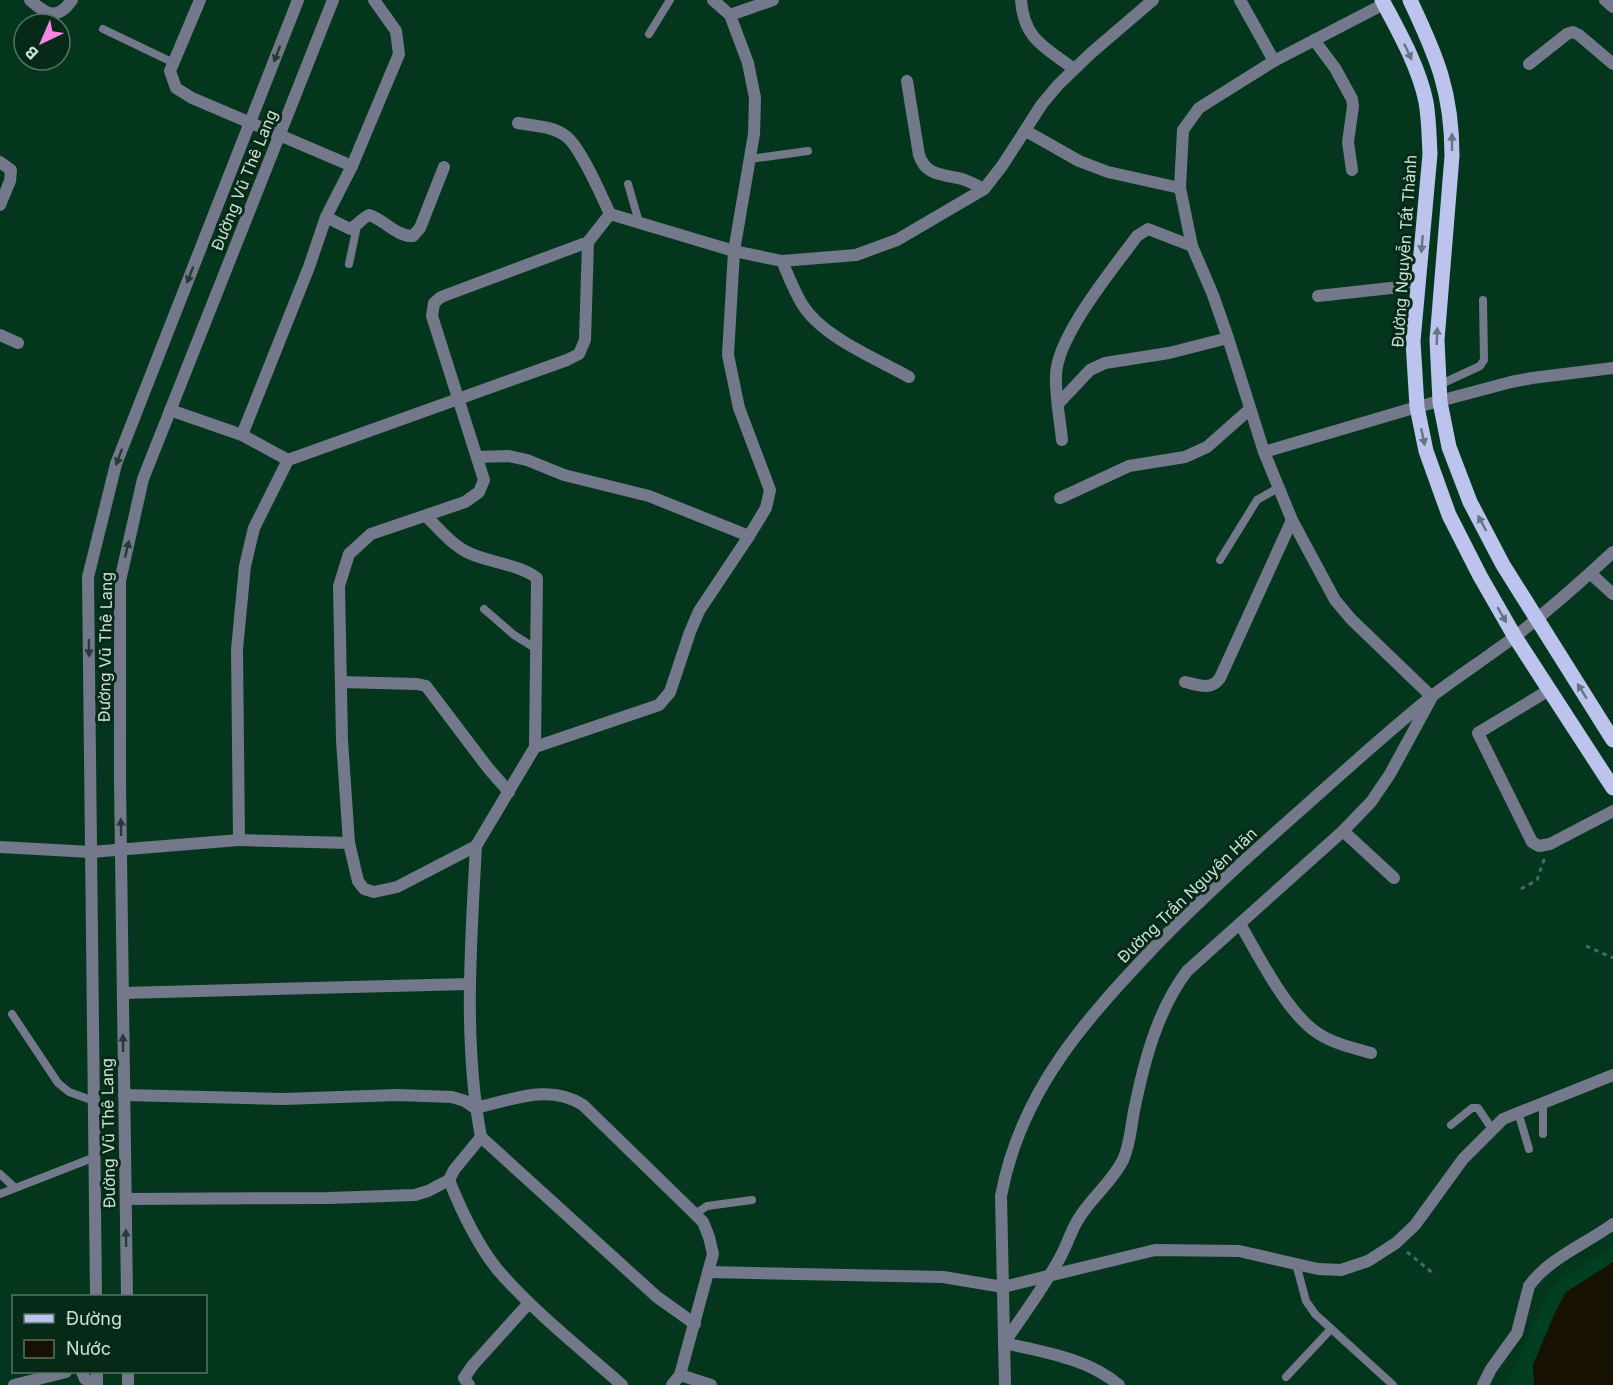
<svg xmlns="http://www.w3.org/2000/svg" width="1613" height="1385" font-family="Inter,sans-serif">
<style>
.built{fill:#003f22}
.water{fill:#161100}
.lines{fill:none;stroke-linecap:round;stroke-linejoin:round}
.path{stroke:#446e59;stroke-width:3;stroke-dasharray:4.5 4.5;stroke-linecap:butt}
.service{stroke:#74788b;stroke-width:8}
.minor{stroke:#74788b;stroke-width:12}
.tertiary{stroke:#74788b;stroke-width:12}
.primary{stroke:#bcc3ec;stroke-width:15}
.oneway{fill:#617682}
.oneway2{fill:#223e34}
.labels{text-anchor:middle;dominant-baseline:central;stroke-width:6;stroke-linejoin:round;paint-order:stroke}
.street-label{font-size:16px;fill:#cbe3d3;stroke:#062a17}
</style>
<rect width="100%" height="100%" fill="#04361e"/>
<path class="built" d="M1613 1247V1385H1506L1551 1288 1571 1273Z"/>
<path class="water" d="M1613 1262V1385H1534L1533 1365 1554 1315 1566 1292Z"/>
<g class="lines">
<g class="path">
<path d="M1521 889 1537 880 1545 857"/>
<path d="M1586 946 1613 958"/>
<path d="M1407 1252 1435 1275"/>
</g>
<g class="service">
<path d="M103 29 174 63"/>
<path d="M649 34 670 0"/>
<path d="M750 159 808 151"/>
<path d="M628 184 639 222"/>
<path d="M349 264 357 226"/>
<path d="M1439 385 1480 366 1484 360 1483 300"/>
<path d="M1220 560 1257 500 1278 488"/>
<path d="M484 609 514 635 535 648"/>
<path d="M12 1014 58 1083 69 1092 94 1101"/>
<path d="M1543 1103V1134"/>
<path d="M1518 1112 1529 1149"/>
<path d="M1451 1125 1472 1108H1478L1492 1129"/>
<path d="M0 1174 14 1187"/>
<path d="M0 1194 95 1157"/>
<path d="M695 1214 707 1206 752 1200"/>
<path d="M1296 1264 1306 1301 1315 1314 1393 1385"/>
<path d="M1286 1377 1331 1329"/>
</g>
<g class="minor">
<path d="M30 0C47 15 57 21 72 0"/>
<path d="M200 0 170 71 176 88 192 98 352 166"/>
<path d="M1021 0C1024 40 1045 47 1074 69"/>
<path d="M1240 0 1274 61"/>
<path d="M1605 0 1613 7"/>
<path d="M730 15 773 0"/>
<path d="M1314 40 1335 68 1352 99 1353 106 1348 142 1352 170"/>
<path d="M1529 64 1567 34 1573 32 1579 35 1613 64"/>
<path d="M907 81 919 155C926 176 942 174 962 179 969 181 976 185 984 189"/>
<path d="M518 123C534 126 554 126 567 137 582 150 601 195 610 214L734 251 782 261"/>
<path d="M1026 131 1079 161 1108 172 1180 188"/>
<path d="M0 162 11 170 10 181 0 205"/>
<path d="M326 217 350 229C358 225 361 219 369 215 385 220 397 237 413 236L420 228 444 167"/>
<path d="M1318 296 1418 285"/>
<path d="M0 335 18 343"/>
<path d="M909 377C875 358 822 337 802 304 794 291 788 275 782 261L856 255 897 240 984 189 1002 166 1042 104 1058 85 1090 54 1153 0"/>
<path d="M1058 404 1090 370 1105 363 1169 353 1228 338"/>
<path d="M170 410 242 435 288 460"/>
<path d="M242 435 309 267 326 217 352 166 399 54 396 31 374 0"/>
<path d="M1062 440C1060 419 1055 396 1056 375 1057 336 1113 269 1137 236L1148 229 1192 246"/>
<path d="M1264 452 1417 407 1511 382 1532 378 1613 368"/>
<path d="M478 457 509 456 527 460 564 475 649 496 749 536"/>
<path d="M1060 498 1129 466 1185 457 1207 447 1250 409"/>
<path d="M426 516C439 529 452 545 469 553 491 563 518 564 537 578L535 747 476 846 397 887 374 892 364 889 358 881 349 843 342 740 339 586 349 554 371 534 465 502 479 492 484 480 432 316 434 303 441 297 588 242 610 214"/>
<path d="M1590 573 1613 594"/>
<path d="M341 682 417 684 426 686 488 768 509 792"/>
<path d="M1185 682C1198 685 1211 691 1220 678L1292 520"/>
<path d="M1549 690 1478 733 1532 842 1539 846 1550 844 1613 811"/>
<path d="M535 747 659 705 670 692 690 632 699 611 749 536 766 508 770 490 739 408 728 355 734 251 754 134 755 98 748 63 730 15 713 0"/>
<path d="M1343 831 1394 878"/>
<path d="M239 840 349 843"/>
<path d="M476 846C471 942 463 1042 481 1137L657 1297 695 1324"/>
<path d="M0 847 91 852 239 840 237 649 245 566 254 528 288 460 567 360 579 354 585 340 588 242"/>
<path d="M1240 924C1259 956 1287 1014 1319 1034 1335 1044 1353 1048 1371 1053"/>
<path d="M123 993 469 984"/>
<path d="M124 1095 283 1099 397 1095 452 1097 465 1101 475 1108C512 1100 549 1083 583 1105L695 1214 703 1222 709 1237 713 1254 680 1375 672 1385"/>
<path d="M449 1180C461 1210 477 1244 497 1269 534 1312 580 1348 622 1385"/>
<path d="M126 1199 329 1198 415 1195 428 1191 449 1180 454 1170 481 1137"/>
<path d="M709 1272 943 1277 1003 1287 1155 1250 1239 1251 1318 1269 1341 1270 1368 1261 1396 1243 1415 1225 1463 1159 1503 1119 1613 1075"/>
<path d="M82 1372 85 1379 96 1385"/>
<path d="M680 1375 711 1385"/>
<path d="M14 1385 66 1372"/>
<path d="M469 1385 464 1378 473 1365 529 1303"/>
<path d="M1119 1385C1087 1358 1044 1352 1004 1343 1022 1317 1041 1291 1057 1263 1066 1249 1070 1232 1079 1218 1092 1197 1112 1182 1123 1160 1130 1145 1131 1127 1134 1111 1144 1062 1157 1011 1187 971L1343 831 1371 802 1390 774 1432 697 1351 619 1335 600 1292 520 1264 452 1228 338 1213 295 1192 246 1180 188 1183 130 1199 108 1274 61 1384 4"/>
<path d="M1483 1385 1491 1369 1517 1333 1529 1286C1549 1258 1586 1244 1613 1224"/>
</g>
<g class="tertiary">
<path d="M96 1296 88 577 116 464 298 0"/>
<path d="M127 1296 120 782V581L143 479 333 0"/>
<path d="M97 1372V1385"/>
<path d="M128 1372V1385"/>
<path d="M1005 1385 1001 1196C1021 1089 1087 1018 1159 942 1208 892 1260 846 1312 800 1351 765 1391 729 1432 696 1460 675 1489 656 1517 635 1550 609 1582 581 1613 552"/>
</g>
<g class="primary">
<path d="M1382 0C1399 32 1419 67 1426 102 1429 119 1429 136 1430 154L1413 341 1417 407 1426 451 1449 515 1480 576 1515 637 1613 788"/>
<path d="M1410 0C1437 57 1452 92 1452 156L1437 340 1440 402 1449 447 1470 502 1503 565 1613 740"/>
</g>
</g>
<defs><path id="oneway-solid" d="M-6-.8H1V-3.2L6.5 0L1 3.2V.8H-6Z" transform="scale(1.5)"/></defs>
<g class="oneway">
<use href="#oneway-solid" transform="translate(1408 52) rotate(65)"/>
<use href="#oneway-solid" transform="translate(1452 142) rotate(-90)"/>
<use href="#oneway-solid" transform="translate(1422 244) rotate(95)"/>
<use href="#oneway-solid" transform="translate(1437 336) rotate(-88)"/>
<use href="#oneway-solid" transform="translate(1423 437) rotate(78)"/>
<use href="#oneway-solid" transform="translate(1482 523) rotate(-118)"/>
<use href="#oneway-solid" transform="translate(1502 615) rotate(60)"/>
<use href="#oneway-solid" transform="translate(1582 691) rotate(-122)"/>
</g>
<g class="oneway2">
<use href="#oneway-solid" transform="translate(277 54) rotate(111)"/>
<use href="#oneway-solid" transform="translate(190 275) rotate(111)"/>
<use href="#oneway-solid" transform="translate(119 457) rotate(110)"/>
<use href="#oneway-solid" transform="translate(127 549) rotate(-77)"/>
<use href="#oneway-solid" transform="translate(89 648) rotate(89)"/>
<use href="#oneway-solid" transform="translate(121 827) rotate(-91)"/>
<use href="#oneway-solid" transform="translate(123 1043) rotate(-91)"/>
<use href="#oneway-solid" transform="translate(126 1238) rotate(-91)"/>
</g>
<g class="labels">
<g class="street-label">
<text transform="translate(244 180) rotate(-68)">Đường Vũ Thê Lang</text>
<text transform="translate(1404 251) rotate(-86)">Đường Nguyễn Tất Thành</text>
<text transform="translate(105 647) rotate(-89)">Đường Vũ Thê Lang</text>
<text transform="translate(1187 895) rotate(-44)">Đường Trần Nguyên Hãn</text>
<text transform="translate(108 1133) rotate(-91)">Đường Vũ Thê Lang</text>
</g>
</g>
<rect x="12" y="1295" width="195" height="78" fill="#062a17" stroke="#557462" stroke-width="1.5"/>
<rect x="24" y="1314" width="30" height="9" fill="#bcc3ec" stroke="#557462" stroke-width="1.5"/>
<text x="66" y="1325" font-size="18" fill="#cbe3d3">Đường</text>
<rect x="24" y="1340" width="30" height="18" fill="#161100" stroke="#557462" stroke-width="1.5"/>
<text x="66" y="1355" font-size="18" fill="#cbe3d3">Nước</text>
<g transform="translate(42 42) rotate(224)"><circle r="28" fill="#062a17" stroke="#557462" stroke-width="1.5"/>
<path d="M0-4.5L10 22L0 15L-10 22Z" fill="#fd86e2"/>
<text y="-9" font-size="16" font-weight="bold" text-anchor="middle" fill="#cbe3d3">B</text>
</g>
</svg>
